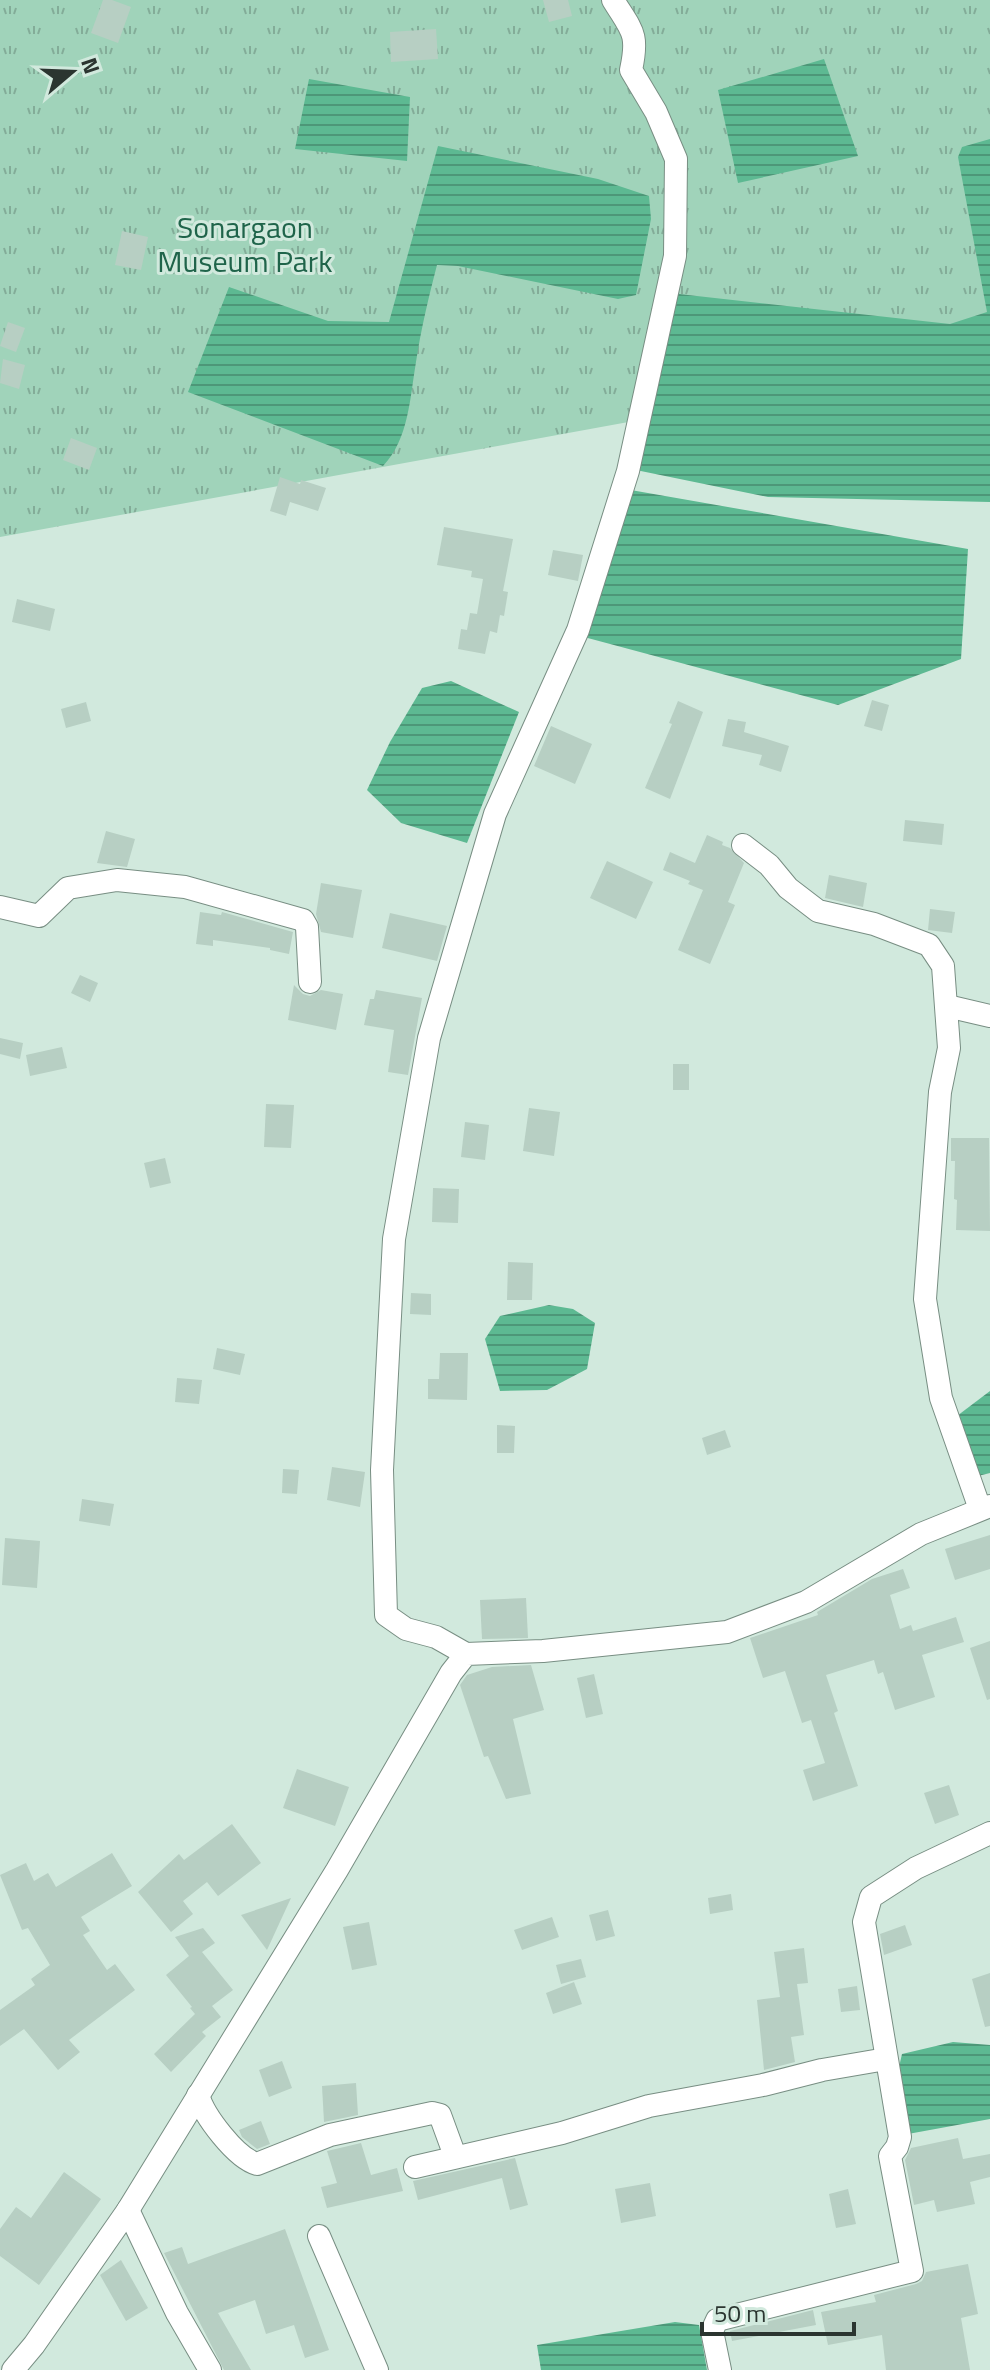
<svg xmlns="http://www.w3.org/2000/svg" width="990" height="2370" font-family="'Titillium Web',sans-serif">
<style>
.park{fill:url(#park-tufts)}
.water{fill:url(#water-rules)}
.building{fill:#b7cfc3}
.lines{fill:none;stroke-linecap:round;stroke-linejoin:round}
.minor-casing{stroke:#788e83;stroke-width:24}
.minor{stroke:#fff;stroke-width:22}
.labels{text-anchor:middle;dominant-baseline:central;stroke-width:6;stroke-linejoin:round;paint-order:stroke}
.park-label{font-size:30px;fill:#1f644a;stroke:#d1e9dd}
</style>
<defs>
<pattern id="park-tufts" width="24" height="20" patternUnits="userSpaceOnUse" patternTransform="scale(2)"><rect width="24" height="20" fill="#a0d3ba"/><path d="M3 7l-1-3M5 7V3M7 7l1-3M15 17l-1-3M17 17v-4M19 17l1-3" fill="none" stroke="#83ac98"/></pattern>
<pattern id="water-rules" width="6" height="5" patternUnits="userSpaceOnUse" patternTransform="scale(2)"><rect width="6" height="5" fill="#5db992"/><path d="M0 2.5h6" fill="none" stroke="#4d9778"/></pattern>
</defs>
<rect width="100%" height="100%" fill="#d1e9dd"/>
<path class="park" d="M0 0H990V356L0 537Z"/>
<g class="water">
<path d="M824 59 858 156 738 183 718 90Z"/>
<path d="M309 79 410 97 407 161 295 149Z"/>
<path d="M990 139V502L768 497 631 469 670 293 950 324 987 312 958 157 962 147Z"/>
<path d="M438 146 598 179 649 196 651 219 636 295 618 299 458 266 437 265C429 296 421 329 416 362 410 397 409 439 383 466L188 392 229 287 328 321 389 322Z"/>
<path d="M625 489 968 549 961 659 838 705 584 637Z"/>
<path d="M451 681 519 712 467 843 401 823 367 790 390 742 422 688Z"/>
<path d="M549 1305 573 1309 595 1323 587 1369 547 1390 500 1391 485 1339 500 1316Z"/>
<path d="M990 1391V1473L974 1477 953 1419Z"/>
<path d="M953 2042 990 2045V2119L908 2134 894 2089 902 2054Z"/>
<path d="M675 2322 699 2325 707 2370H541L537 2345Z"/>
</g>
<g class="building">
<path d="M103 0H112L131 7 118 43 91 33Z"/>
<path d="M543 0H568L572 16 549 22Z"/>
<path d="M436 29 438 59 391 62 390 32Z"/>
<path d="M122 231 148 237 141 270 115 265Z"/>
<path d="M8 322 25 328 16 352 0 346Z"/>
<path d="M3 359 25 365 19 389 0 383Z"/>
<path d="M71 438 97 448 89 470 63 460Z"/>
<path d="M280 477 300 484 301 480 326 488 318 511 290 502 286 516 270 511Z"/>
<path d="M444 527 513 539 503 591 508 592 504 616 500 615 497 633 490 631 485 654 458 649 461 629 467 630 470 613 477 614 483 579 471 577 472 571 437 565Z"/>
<path d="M553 550 583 555 578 581 548 575Z"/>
<path d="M17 599 55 609 50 631 12 622Z"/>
<path d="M872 700 889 705 882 731 864 726Z"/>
<path d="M678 701 703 712 670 799 645 788 672 724 669 723Z"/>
<path d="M86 702 91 721 66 728 61 709Z"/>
<path d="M728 719 746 722 744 732 789 746 781 772 759 765 762 755 722 746Z"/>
<path d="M551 726 592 744 575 784 534 766Z"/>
<path d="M905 820 944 824 942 845 903 841Z"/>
<path d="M106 831 135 839 127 867 97 863Z"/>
<path d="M707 835 723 842 722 845 730 848 744 863 728 902 735 905 710 964 678 950 703 890 688 884 690 881 663 870 670 852 695 863Z"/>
<path d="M607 861 653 882 636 919 590 898Z"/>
<path d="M829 875 867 883 863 907 825 898Z"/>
<path d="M321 883 362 890 353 938 321 932 316 914Z"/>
<path d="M930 909 955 912 952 933 928 930Z"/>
<path d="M200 912 221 915 222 912 293 932 289 954 270 950V948L213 940V946L196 944Z"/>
<path d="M390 913 447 926 437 961 382 948Z"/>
<path d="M80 975 98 983 90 1002 71 993Z"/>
<path d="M294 985 303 994 310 996 321 990 343 994 336 1030 288 1020Z"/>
<path d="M376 990 422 998 408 1075 388 1072 394 1030 364 1025 370 999H374Z"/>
<path d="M0 1038 23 1043 20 1059 0 1054Z"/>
<path d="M62 1047 67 1068 30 1076 26 1055Z"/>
<rect x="673" y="1064" width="16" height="26"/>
<path d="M266 1104 294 1105 291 1148 264 1147Z"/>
<path d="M529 1108 560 1112 554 1156 523 1151Z"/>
<path d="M465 1122 489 1125 485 1160 461 1157Z"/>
<path d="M951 1138H989L990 1231 956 1230 957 1200 954 1199 955 1161H951Z"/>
<path d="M165 1158 171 1183 150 1188 144 1163Z"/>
<path d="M433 1188 459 1189 458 1223 432 1222Z"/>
<path d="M508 1262 533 1263 532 1300H507Z"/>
<path d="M411 1293 431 1294V1315L410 1314Z"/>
<path d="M217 1348 245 1354 240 1375 213 1369Z"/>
<path d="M440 1353H468L467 1400 428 1399V1379H439Z"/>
<path d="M177 1378 202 1380 199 1404 175 1402Z"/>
<path d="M497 1425 515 1426 514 1453H497Z"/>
<path d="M725 1430 731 1447 707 1455 702 1438Z"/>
<path d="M332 1467 365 1472 360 1507 327 1500Z"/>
<path d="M283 1469 299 1470 297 1494 282 1493Z"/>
<path d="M82 1499 114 1504 110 1526 79 1521Z"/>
<path d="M990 1535V1569L955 1580 945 1549Z"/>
<path d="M5 1538 40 1541 37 1588 2 1585Z"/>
<path d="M903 1569 910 1588 890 1595 900 1629 911 1625 913 1631 956 1617 964 1642 922 1655 935 1697 895 1710 883 1672 878 1674 874 1660 826 1675 838 1711 834 1713 858 1786 813 1801 803 1770 825 1763 811 1720 802 1723 785 1671 763 1678 750 1638 818 1615 817 1612 872 1579Z"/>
<path d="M526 1598 528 1638 482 1639 480 1600Z"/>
<path d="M990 1641V1699L987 1700 970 1648Z"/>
<path d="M531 1665 544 1710 513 1719 531 1794 506 1799 488 1756 484 1757 460 1685 467 1675 492 1667Z"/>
<path d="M594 1674 603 1714 586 1718 577 1678Z"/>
<path d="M297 1769 349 1787 335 1826 283 1808Z"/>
<path d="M949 1785 959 1815 935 1824 924 1793Z"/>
<path d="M232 1824 261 1863 218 1896 207 1882 183 1901 193 1914 171 1932 138 1892 179 1854 184 1860Z"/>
<path d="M112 1853 132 1886 81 1917 90 1931 83 1935 107 1970 115 1964 135 1990 69 2040 80 2052 58 2070 24 2029 0 2046V2010L35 1985 31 1979 50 1965 28 1928 22 1930 0 1875 26 1863 34 1881 48 1873 56 1887Z"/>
<path d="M731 1894 733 1910 710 1914 708 1898Z"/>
<path d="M291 1898 267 1950 241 1915Z"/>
<path d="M608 1910 615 1936 596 1941 589 1915Z"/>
<path d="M552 1917 559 1937 522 1950 514 1930Z"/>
<path d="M369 1922 377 1965 352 1970 343 1927Z"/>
<path d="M905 1925 912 1945 884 1955 880 1934Z"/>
<path d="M203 1928 215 1943 202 1952 233 1990 212 2006 221 2017 202 2032 206 2036 171 2072 154 2054 195 2014 190 2008 192 2007 166 1975 189 1956 175 1937Z"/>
<path d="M804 1948 808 1983 797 1984 804 2035 791 2037 795 2062 764 2070 757 2000 780 1997 774 1952Z"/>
<path d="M581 1959 586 1977 561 1984 556 1965Z"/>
<path d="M990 1973V2026L985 2027 972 1979Z"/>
<path d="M574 1982 582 2004 553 2014 546 1993Z"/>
<path d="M857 1986 860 2010 841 2012 838 1989Z"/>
<path d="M282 2061 292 2088 269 2097 259 2070Z"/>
<path d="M356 2083 358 2115 324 2122 322 2086Z"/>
<path d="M261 2121 270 2144 257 2149 242 2137 239 2130Z"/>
<path d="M958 2138 963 2159 990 2154V2177L970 2182 975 2204 937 2212 934 2200 914 2205 905 2160 911 2148Z"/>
<path d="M361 2143 371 2175 397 2168 403 2191 327 2208 321 2187 337 2183 327 2151Z"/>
<path d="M515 2158 528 2205 510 2210 502 2178 418 2200 413 2181Z"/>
<path d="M64 2172 101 2199 39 2285 0 2256V2229L16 2207 31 2218Z"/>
<path d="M650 2183 656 2216 621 2223 615 2189Z"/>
<path d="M848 2189 856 2224 836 2228 829 2194Z"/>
<path d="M285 2229 329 2350 305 2358 294 2325 266 2334 255 2300 218 2313 251 2370H224L164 2253 182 2247 188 2264Z"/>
<path d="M121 2260 148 2308 126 2321 100 2275Z"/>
<path d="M968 2264 978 2314 961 2318 970 2370H886L882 2335 828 2345 821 2312 876 2302 874 2295 916 2284 922 2281 926 2272Z"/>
<path d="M813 2310 816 2325 732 2341 730 2331Z"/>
</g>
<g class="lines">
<g class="minor-casing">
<g id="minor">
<path d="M743 845 769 865 788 888 818 911 874 924 929 945 943 966 949 1048 940 1092 925 1299 941 1398 980 1509"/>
<path d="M0 907 39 916 68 888 117 880 185 887 303 920 307 927 310 982"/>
<path d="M947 1006 990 1016"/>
<path d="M466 1654 436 1637 406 1629 386 1615 382 1470 394 1239 429 1038 495 814 578 630 628 471 675 256 676 159 656 112 631 70C639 33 632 31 613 0"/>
<path d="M198 2095C204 2116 236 2158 257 2164L330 2135 432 2113 440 2115 455 2156"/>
<path d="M415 2167 562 2133 649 2106 763 2085 822 2070 886 2059"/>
<path d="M128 2210 177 2313 210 2370"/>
<path d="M319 2236 377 2370"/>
<path d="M13 2370 34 2345 128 2210 337 1870 451 1673 466 1654 543 1651 727 1632 806 1602 921 1534 990 1506"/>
<path d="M720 2370 712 2331 717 2320 912 2271 890 2156 897 2147 900 2137 864 1922 871 1897 916 1868 990 1833"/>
</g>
</g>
<use href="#minor" class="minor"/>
</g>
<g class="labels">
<g class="park-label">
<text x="245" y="227">Sonargaon<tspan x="245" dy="34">Museum Park</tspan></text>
</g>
</g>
<g transform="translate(72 72) rotate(71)" stroke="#d1e9dd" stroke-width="6" paint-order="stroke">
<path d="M0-6L14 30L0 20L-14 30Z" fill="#2b3530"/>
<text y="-12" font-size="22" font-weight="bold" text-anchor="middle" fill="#2b3530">N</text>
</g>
<path d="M702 2322v12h152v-12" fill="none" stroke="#2b3530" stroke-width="4"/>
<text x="714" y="2322" font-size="24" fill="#2b3530" stroke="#d1e9dd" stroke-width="6" paint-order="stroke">50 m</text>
</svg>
